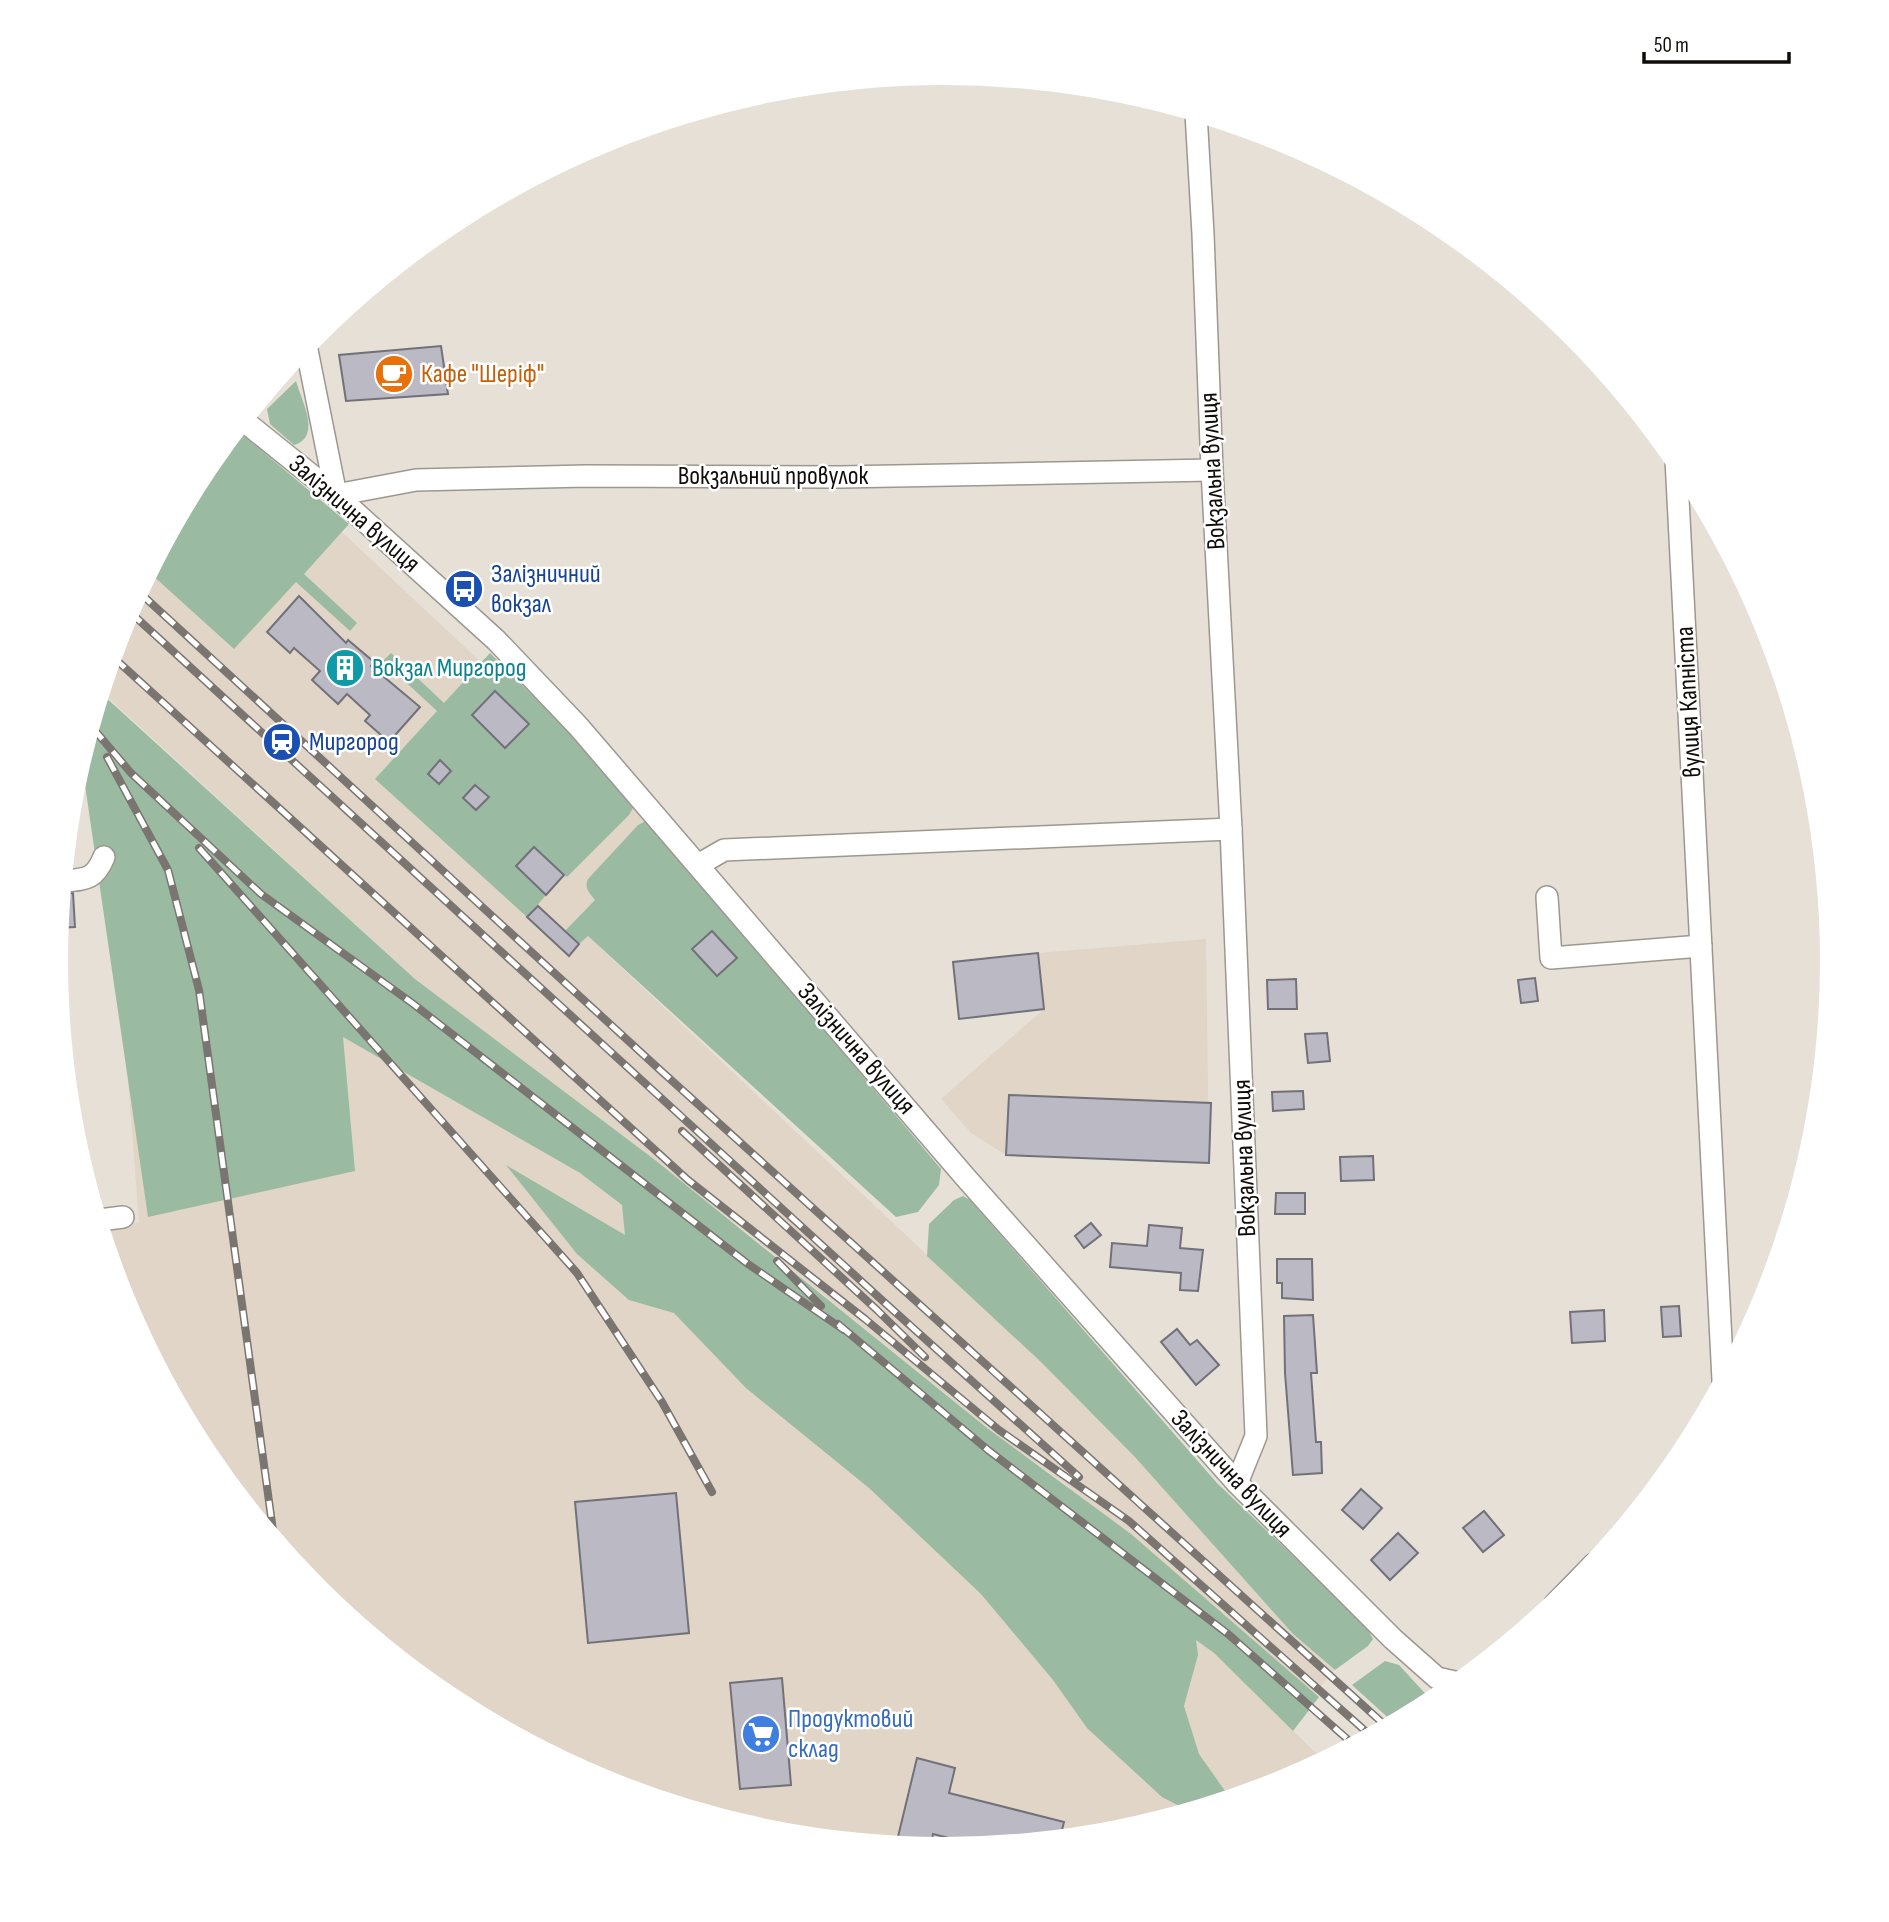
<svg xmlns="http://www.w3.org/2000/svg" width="1889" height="1922" font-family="'Sofia Sans Condensed',sans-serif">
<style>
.built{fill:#e0d5c6}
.green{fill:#9abba1}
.building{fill:#bbb9c3;stroke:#72717a;stroke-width:2}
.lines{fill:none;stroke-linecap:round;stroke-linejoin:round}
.street-casing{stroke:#9d978f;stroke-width:24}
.street{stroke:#fff;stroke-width:21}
.rail-casing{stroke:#7a7570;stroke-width:8}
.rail{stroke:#fff;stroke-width:5;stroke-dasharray:16;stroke-linecap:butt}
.labels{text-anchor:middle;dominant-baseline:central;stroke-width:5;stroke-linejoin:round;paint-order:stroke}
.food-label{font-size:26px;fill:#c56008;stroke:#fff;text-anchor:start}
.street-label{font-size:26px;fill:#0f0c0a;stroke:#fff}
.transit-label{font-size:26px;fill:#164399;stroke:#fff;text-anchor:start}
.culture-label{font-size:26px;fill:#0d838f;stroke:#fff;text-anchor:start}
.shop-label{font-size:26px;fill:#366cbe;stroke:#fff;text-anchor:start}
</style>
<rect width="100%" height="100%" fill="#e7e0d7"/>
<g class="built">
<path d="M235 432 624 796 666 842 588 936 1042 1363 1134 1456 1293 1634 1334 1670 1299 1713 1064 1483 992 1432 741 1228 415 979 102 692 124 621 206 467Z"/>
<path d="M113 888 342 1036 580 1173 1214 1653 1324 1761 1284 1782 1117 1832 944 1849 771 1832 604 1782 451 1700 316 1589 206 1454 123 1301 102 1230 139 1222Z"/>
<path d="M1206 939 1209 1163 1006 1155 971 1133 941 1099 1044 1009 1038 953Z"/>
</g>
<g class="green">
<path d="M296 381C302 402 322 437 294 445L270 424 267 409Z"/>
<path d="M237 430 349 524 304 574 357 623 350 631 296 582 234 649 150 573 206 467Z"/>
<path d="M391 653 444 703 490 653 595 758 634 806 629 815 567 877 534 847 516 866 546 895 527 917 375 779 437 711 383 661Z"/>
<path d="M102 694 415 979 655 1160 987 1428 1131 1534 1319 1697 1293 1731 1214 1653 1196 1640 1198 1655 1184 1706 1199 1754 1230 1798 1189 1811 1162 1797 1087 1728 1053 1680 981 1594 869 1488 746 1388 674 1313 629 1300 577 1254 506 1165 625 1235 622 1205 580 1173 343 1037 355 1171 148 1217 85 785 76 776Z"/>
<path d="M646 821 652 826 941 1169 939 1185 918 1212 896 1217 588 936 579 944 565 931 595 900C589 892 584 888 588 879L638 825Z"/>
<path d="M963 1196 970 1200 1217 1483 1366 1626 1373 1639 1368 1646 1335 1670 1293 1634 1134 1456 1042 1363 927 1256 929 1224 954 1200Z"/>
<path d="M1385 1661 1399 1665 1433 1702 1394 1723 1352 1685Z"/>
</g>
<g class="building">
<path d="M441 346 448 394 346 401 339 355Z"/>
<path d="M299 596 346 643 348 640 374 662 371 666 420 707 389 742 365 721 370 715 347 694 338 704 312 680 320 671 294 648 290 653 267 632Z"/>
<path d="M495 691 529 724 505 748 472 715Z"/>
<path d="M440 760 451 771 439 784 428 774Z"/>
<path d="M475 785 489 797 476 810 463 798Z"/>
<path d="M534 847 564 875 546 895 516 866Z"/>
<path d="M73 893 75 927 59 928 63 894Z"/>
<path d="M538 906 579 944 569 956 527 917Z"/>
<path d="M712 931 737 958 717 976 692 949Z"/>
<path d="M1038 953 1044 1009 959 1019 953 962Z"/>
<path d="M1535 978 1538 1001 1521 1003 1518 980Z"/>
<path d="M1296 979 1297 1009H1268L1267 980Z"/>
<path d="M1327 1033 1330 1061 1308 1063 1305 1034Z"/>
<path d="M1303 1091 1304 1109 1273 1111 1272 1092Z"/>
<path d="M1009 1095 1211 1103 1209 1163 1006 1155Z"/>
<path d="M1373 1156 1374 1180 1341 1181 1340 1157Z"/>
<path d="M1276 1193H1305V1214H1275Z"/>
<path d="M1091 1223 1101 1235 1084 1248 1075 1236Z"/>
<path d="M1149 1225 1182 1228 1180 1248 1203 1250 1198 1291 1180 1290 1181 1273 1110 1267 1112 1243 1147 1246Z"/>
<path d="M1277 1259H1312L1313 1300 1282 1298V1283H1277Z"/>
<path d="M1679 1306 1681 1336 1663 1337 1661 1307Z"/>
<path d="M1604 1310 1605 1341 1572 1343 1570 1312Z"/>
<path d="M1313 1315 1317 1373H1311L1316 1442H1321L1322 1473 1293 1475 1285 1373 1284 1316Z"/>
<path d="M1177 1329 1190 1345 1197 1340 1219 1365 1196 1385 1161 1342Z"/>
<path d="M1361 1489 1382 1508 1363 1529 1342 1510Z"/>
<path d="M676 1493 689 1633 588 1643 575 1502Z"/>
<path d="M1484 1511 1504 1535 1483 1552 1463 1528Z"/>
<path d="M1398 1533 1418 1553 1390 1580 1371 1560Z"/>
<path d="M782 1678 791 1785 740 1789 730 1683Z"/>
<path d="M917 1758 955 1768 949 1793 1064 1822 1060 1838 980 1846 933 1834 930 1848 896 1845Z"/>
</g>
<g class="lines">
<g class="street-casing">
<g id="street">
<path d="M1196 113 1203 234 1212 470 1231 829 1256 1436 1237 1483"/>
<path d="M306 345 336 495 416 480 587 476 840 477 1212 470"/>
<path d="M244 421 336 495 496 640 578 726 966 1178 1237 1483 1393 1639 1437 1678 1459 1683"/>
<path d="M1676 459 1723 1380"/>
<path d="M698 865 724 850 1231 829"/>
<path d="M64 881C87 879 95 879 104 857"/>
<path d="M1547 897 1551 958 1701 946"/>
<path d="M99 1220 123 1217"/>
<path d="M1555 1604 1594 1564"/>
</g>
</g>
<use href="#street" class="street"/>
<g class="rail-casing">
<g id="rail">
<path d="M139 592 659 1069 1387 1727"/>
<path d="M129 611 884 1302 1079 1477"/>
<path d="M113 657 688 1180 865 1319 999 1430 1129 1521 1371 1736"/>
<path d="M92 727 131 773 261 894 412 1003 748 1264 844 1330"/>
<path d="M107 757 168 870 199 990 274 1538"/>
<path d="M199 848 577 1273 662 1402 712 1492"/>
<path d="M682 1131 877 1310 925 1357"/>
<path d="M777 1261 821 1306"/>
<path d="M838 1324 988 1450 1228 1634 1354 1745"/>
</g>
</g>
<use href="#rail" class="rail"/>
</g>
<defs>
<g id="cafe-disc" transform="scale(2.0125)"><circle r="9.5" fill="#e8710a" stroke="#fff"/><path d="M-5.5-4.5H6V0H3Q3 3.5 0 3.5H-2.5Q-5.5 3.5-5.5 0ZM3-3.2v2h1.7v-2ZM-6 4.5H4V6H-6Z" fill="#fff"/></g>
<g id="bus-disc" transform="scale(2.0125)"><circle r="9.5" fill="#1a4fb4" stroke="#fff"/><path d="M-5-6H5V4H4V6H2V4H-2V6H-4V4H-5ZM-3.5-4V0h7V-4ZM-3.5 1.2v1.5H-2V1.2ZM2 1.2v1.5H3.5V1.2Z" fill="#fff"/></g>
<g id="building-disc" transform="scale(2.0125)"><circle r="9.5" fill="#0f9aa8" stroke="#fff"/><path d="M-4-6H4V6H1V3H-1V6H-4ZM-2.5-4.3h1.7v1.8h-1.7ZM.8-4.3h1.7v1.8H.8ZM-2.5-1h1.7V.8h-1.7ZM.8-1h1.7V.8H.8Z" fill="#fff"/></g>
<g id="station-disc" transform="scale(2.0125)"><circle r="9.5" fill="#1a4fb4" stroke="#fff"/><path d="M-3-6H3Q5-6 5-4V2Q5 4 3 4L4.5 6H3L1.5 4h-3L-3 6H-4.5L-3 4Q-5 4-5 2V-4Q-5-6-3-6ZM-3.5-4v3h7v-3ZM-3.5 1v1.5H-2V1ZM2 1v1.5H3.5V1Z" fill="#fff"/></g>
<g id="supermarket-disc" transform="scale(2.0125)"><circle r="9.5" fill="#3f7fe0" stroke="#fff"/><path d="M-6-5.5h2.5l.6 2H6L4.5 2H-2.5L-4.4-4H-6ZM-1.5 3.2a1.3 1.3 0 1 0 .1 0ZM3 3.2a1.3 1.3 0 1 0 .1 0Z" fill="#fff"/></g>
</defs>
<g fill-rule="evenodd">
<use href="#cafe-disc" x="394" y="374"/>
<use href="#bus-disc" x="464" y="589"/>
<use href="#building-disc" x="345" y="668"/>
<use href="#station-disc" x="282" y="742"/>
<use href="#supermarket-disc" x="761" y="1734"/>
</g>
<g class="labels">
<g class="food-label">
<text x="421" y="374">Кафе "Шеріф"</text>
</g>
<g class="street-label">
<text transform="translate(1213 471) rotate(-93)">Вокзальна вулиця</text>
<text x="773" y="476">Вокзальний провулок</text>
<text transform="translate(354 514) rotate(41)">Залізнична вулиця</text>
<text transform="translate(1689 702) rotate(-93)">вулиця Капніста</text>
<text transform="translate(856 1049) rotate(49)">Залізнична вулиця</text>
<text transform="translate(1245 1158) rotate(-92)">Вокзальна вулиця</text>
<text transform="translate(1231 1474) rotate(47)">Залізнична вулиця</text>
</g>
<g class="transit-label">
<text x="491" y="574">Залізничний<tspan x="491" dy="30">вокзал</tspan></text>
<text x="309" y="742">Миргород</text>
</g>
<g class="culture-label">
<text x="372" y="668">Вокзал Миргород</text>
</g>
<g class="shop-label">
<text x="788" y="1719">Продуктовий<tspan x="788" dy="30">склад</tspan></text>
</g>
</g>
<path d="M0 0H1889V1922H0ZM68 961a876 876 0 1 1 1752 0a876 876 0 1 1-1752 0Z" fill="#fff" fill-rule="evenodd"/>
<path d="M1644 52v10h145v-10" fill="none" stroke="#0f0c0a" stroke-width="3.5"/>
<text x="1654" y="52" font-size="21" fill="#0f0c0a" stroke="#ffffff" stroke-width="5" paint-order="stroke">50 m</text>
</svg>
